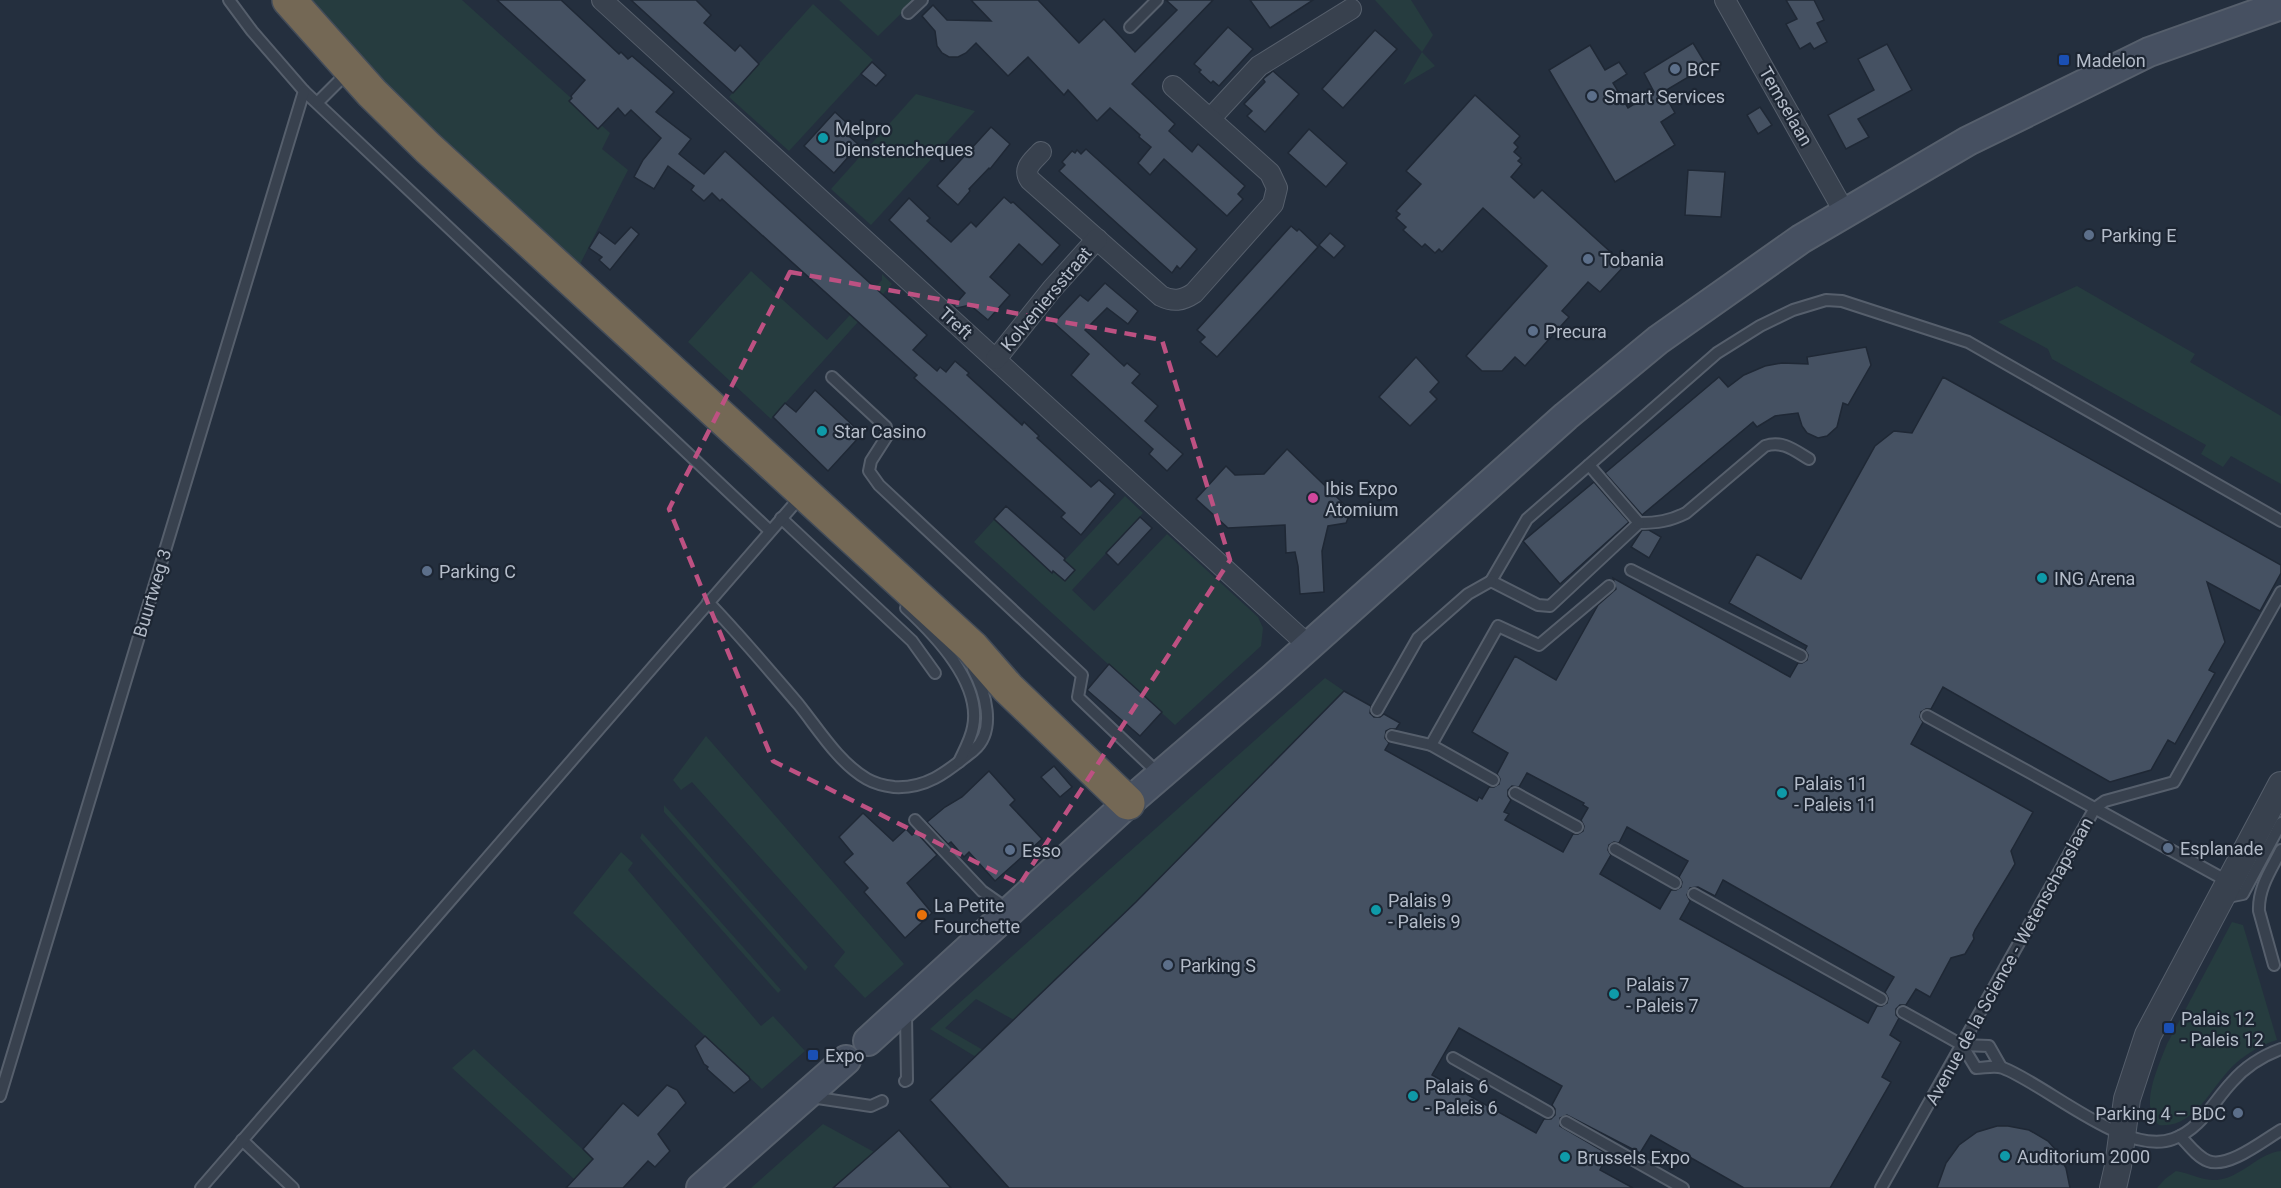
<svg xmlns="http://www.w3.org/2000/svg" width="2281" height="1188" font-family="Roboto,sans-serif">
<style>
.green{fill:#263c3f}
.building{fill:#455162;stroke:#1f2835;stroke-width:1.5;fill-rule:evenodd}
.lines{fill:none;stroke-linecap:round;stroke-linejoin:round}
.service-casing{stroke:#565f6c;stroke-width:14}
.minor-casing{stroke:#565f6c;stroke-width:22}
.tertiary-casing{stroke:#565f6c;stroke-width:28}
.secondary-casing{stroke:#565f6c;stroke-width:32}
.motorway-casing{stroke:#434c59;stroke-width:36}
.service{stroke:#38414e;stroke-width:10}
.minor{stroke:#38414e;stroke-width:20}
.tertiary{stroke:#38414e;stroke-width:26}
.secondary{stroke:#465061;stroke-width:28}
.motorway{stroke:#746855;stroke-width:33}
.marked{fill:none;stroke:#bd5182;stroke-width:4.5;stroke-dasharray:12 8;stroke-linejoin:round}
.transit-dot{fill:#1a4fb4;stroke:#1d2633;stroke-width:2}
.service-dot{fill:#5c6f8a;stroke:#1d2633;stroke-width:2}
.culture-dot{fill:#0f9aa8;stroke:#1d2633;stroke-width:2}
.hotel-dot{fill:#d1479c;stroke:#1d2633;stroke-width:2}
.food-dot{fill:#e8710a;stroke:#1d2633;stroke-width:2}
.labels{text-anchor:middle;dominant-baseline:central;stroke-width:4.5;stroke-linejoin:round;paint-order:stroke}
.poi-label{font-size:18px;fill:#b4bcc9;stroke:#1d2633;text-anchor:start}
.street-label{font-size:18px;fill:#b4bcc9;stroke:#1d2633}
</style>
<rect width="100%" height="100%" fill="#242f3e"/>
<g class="green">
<path d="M304 0H462L610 133 602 149 628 170 577 270 426 131Z"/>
<path d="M839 0H915L878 36Z"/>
<path d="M1375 0H1411L1433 35 1422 52 1435 66 1403 85 1422 52Z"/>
<path d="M813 4 873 60 789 151 729 97Z"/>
<path d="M916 94 975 111 871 225 831 189Z"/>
<path d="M751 271 827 340 882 280V274L892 284 771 419 688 342Z"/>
<path d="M2077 286 2195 354 2190 362 2281 416V484L2231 456 2223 467 2201 454 2206 445 2052 359 2048 349 1998 322Z"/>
<path d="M1125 496 1143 513 1072 590 1094 611 1167 534 1258 617 1263 628 1261 646 1175 725 974 542 994 520 1053 573Z"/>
<path d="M1325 678 1344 691 1205 834 1014 1020 976 999 945 1028 983 1050 976 1057 930 1029Z"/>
<path d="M706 736 904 964 865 998 834 966 845 952 692 782 681 790 673 780Z"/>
<path d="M664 805 808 967 805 971 664 812Z"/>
<path d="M642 833 781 990 778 993 640 838Z"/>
<path d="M621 852 633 863 628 870 761 1026 773 1016 805 1051 762 1089 573 913Z"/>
<path d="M2232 922 2243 925 2277 1040C2262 1044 2248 1053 2236 1063 2212 1084 2196 1129 2159 1125 2138 1108 2159 1065 2167 1044Z"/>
<path d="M474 1049 593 1159 574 1179 452 1068Z"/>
<path d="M823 1124 874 1152 833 1188H751Z"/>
<path d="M2281 1151V1188H2157L2165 1179 2176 1171C2190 1173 2202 1181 2217 1180 2241 1178 2260 1152 2281 1151Z"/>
</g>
<g class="building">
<path d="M497 0H561L619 54 621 52 628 59 632 56 674 92 656 112 691 139 679 154 704 174 725 151 927 335 913 350 937 371 940 367 946 372 955 361 969 373 967 375 1022 425 1024 422 1039 436 1037 438 1091 487 1099 480 1115 494 1081 535 1061 517 1065 513 914 378 917 375 722 199 720 201 712 193 704 201 691 190 694 186 668 166 654 189 634 177 643 160 661 138 631 110 625 116 618 108 598 129 569 101 572 98 571 96 585 80Z"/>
<path d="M631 0H696L711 15 704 23 735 51 740 45 759 64 733 93Z"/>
<path d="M971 0H1038L1079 43 1104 19 1135 52 1177 10 1166 0H1213L1132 84 1175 124 1169 131 1192 152 1198 144 1245 186 1238 194 1243 199 1227 216 1164 159 1150 175 1138 163 1151 147 1139 137 1140 135 1110 108 1097 121 1068 90 1064 95 1028 57 1008 76 976 43 966 53 958 57H949L942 53 937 46 935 31 922 16 933 5 947 20 991 21Z"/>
<path d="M1250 0H1313L1270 28Z"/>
<path d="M1786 0H1814L1824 20 1817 23 1827 42 1814 49 1810 43 1800 49 1786 24 1797 19Z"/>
<path d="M1228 27 1253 49 1219 86 1213 81 1211 83 1199 72 1201 70 1194 64Z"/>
<path d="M1375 30 1397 49 1343 108 1322 89Z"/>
<path d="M1693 43 1707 66 1663 92 1675 113 1661 122 1675 145 1615 182 1549 70 1590 45 1605 70 1619 62 1627 74 1613 83 1628 108 1654 92 1644 73Z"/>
<path d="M1887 44 1912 90 1858 119 1869 137 1846 149 1828 115 1874 90 1858 59Z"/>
<path d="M872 62 886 75 876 86 861 74Z"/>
<path d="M1273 71 1299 94 1265 132 1247 116 1252 111 1244 104 1265 82 1263 79Z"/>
<path d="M1475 95 1520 136 1514 143 1518 147 1514 152 1521 158 1518 161 1522 164 1511 177 1534 198 1542 190 1625 265 1600 292 1588 282 1562 311 1569 317 1525 366 1515 357 1502 371H1482L1466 356 1547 266 1483 208 1442 252 1439 249 1435 253 1425 244 1422 247 1403 230 1406 227 1396 218 1400 214 1396 211 1421 184 1406 171Z"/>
<path d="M1760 107 1772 125 1758 134 1747 115Z"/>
<path d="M835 112 848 124 842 130 859 145 834 173 804 146Z"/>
<path d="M991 127 1010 144 990 169 989 168 969 189 970 191 958 205 937 186Z"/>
<path d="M1309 129 1347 163 1326 187 1288 153Z"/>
<path d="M1086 149 1197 249 1180 269 1177 266 1172 273 1059 171 1065 165 1062 162 1072 151 1075 153 1077 150 1081 154Z"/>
<path d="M1688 170 1725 172 1721 217 1685 215Z"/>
<path d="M1004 197 1011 203 1013 202 1060 245 1042 265 1019 244 990 277 1010 295 988 320 970 305 957 308 954 306 965 293 889 220 909 198 930 218 927 221 951 242 971 222 976 227Z"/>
<path d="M1291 226 1297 231 1299 229 1318 247 1217 357 1200 342 1205 337 1197 330Z"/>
<path d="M631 227 639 234 610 270 599 260 602 257 589 248 599 232 615 244Z"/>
<path d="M1330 233 1345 246 1334 258 1319 245Z"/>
<path d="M1105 283 1138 311 1128 324 1107 308 1085 330 1124 366 1127 363 1140 374 1132 383 1158 406 1145 421 1183 454 1167 471 1149 454 1153 449 1071 375 1089 354 1054 323 1080 295 1088 301Z"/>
<path d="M1866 347 1871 365 1848 405 1843 403 1837 427 1827 436 1818 438 1807 433 1802 426 1798 413 1775 416 1757 427 1753 422 1642 515 1605 473 1719 377 1728 387 1744 375 1765 366 1782 363 1808 364 1807 357Z"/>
<path d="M1416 357 1439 382 1430 392 1437 399 1410 426 1379 397Z"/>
<path d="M1943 377 2281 565V573L2260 611 2207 582 2225 642 2209 670 2215 673 2175 744 2168 740 2151 770 2110 782 1943 687 1931 709H1926L1921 712 1920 717 1923 722 1911 744 2033 812 2011 851 2015 864 1975 930 1973 935 1974 939 1965 954 1951 958 1930 997 1916 989 1906 1005H1900L1896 1009V1015L1899 1018 1890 1035 1901 1042 1882 1077 1891 1082 1830 1188H1744L1651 1135 1640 1153 1567 1115 1560 1118V1126L1608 1154 1600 1170 1633 1188H1009L930 1100 1136 902 1344 691 1371 706 1370 713 1374 717H1380L1384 714 1400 723 1396 729H1390L1386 731 1385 738 1389 743 1385 750 1477 801 1479 797 1482 799 1489 787H1494L1499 784 1500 779 1497 774 1508 753 1472 732 1515 656 1556 680 1598 605 1616 589 1613 578 1790 677 1798 663H1802L1807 660 1808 655 1805 650 1807 646 1729 603 1757 554 1801 579 1875 446 1894 431 1912 433ZM1527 773 1584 803 1583 805 1588 808 1581 820 1584 826 1583 831 1578 834H1573L1563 852 1505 820 1509 814 1504 812 1511 800 1508 796V790L1512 786 1519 787ZM1627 827 1688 861 1679 877 1682 882 1681 887 1676 890H1671L1660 909 1600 874 1611 855 1608 850 1609 845 1614 842 1619 843ZM1723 880 1894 977 1885 992 1888 998 1887 1003 1882 1006H1877L1868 1023 1680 919 1690 901 1687 895 1690 888 1698 887 1715 896ZM1459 1028 1562 1086 1552 1105 1555 1109V1115L1551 1119H1544L1536 1133 1432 1075Z"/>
<path d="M815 390 862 434 828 471 773 417 785 403 796 412Z"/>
<path d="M1287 449 1348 508 1349 516 1346 523 1328 526 1322 551 1324 592 1300 594 1298 566 1295 552 1286 553 1285 525 1228 528 1196 499 1226 466 1235 475 1264 474Z"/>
<path d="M1594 482 1629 522 1560 584 1523 541Z"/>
<path d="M1006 506 1065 558 1064 560 1075 570 1065 581 1053 571 1052 573 994 519Z"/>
<path d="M1140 517 1152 528 1118 565 1106 553Z"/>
<path d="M1642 530H1649L1661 537 1649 558 1631 547Z"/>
<path d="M1109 664 1162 712 1140 736 1087 690Z"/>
<path d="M1054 766 1072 787 1060 797 1041 777Z"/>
<path d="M989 771 1015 800 1010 805 1042 839 995 881 969 852 964 857 951 842 948 844 927 822 945 807 962 797Z"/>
<path d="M863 813 893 841 906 829 912 835 916 832 937 855 907 883 932 913 905 938 864 892 868 888 844 862 853 854 839 837Z"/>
<path d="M705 1036 749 1077 750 1080 734 1093 707 1069 708 1067 704 1064 695 1046Z"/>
<path d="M667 1085 677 1090 686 1103 658 1134 670 1151 655 1167 648 1161 623 1188H566L593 1159 583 1149 623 1103 638 1116Z"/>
<path d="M1997 1126H2008L2029 1130 2048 1141 2055 1149 2066 1168 2070 1188H1937L1946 1163 1959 1145 1977 1132Z"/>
<path d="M899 1130 951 1188H833L874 1152Z"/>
</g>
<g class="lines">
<g class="service-casing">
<g id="service">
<path d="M229 0 252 31 304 91 770 531"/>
<path d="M908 13 922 0"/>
<path d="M1130 27 1157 0"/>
<path d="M318 102 349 71"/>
<path d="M832 377 886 427 887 436 871 461 869 471 879 485 1082 675 1078 697 1159 774"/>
<path d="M1809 459C1794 450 1782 440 1765 446L1686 513C1670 521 1657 523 1639 523L1550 606 1538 605 1491 581 1527 519 1717 353 1760 326 1793 310 1826 300 1842 301 1968 342 2281 521"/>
<path d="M1589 465 1639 523"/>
<path d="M781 518 912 641 935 673"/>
<path d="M1631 570 1801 656"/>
<path d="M708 602C740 635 769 670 799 705 819 730 839 763 867 779 874 783 886 786 894 787 928 789 949 770 974 750 997 730 985 691 973 669"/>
<path d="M906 608C935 635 982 683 973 727 971 739 964 751 959 762"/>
<path d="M1377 710 1418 638 1468 594 1491 581"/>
<path d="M1927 716 2229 882"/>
<path d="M1392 736 1431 745"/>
<path d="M1493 780 1431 745 1498 626 1539 645 1609 586"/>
<path d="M1515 793 1577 827"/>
<path d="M915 820 982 891 1009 910"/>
<path d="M1615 849 1675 883"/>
<path d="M1694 894 1881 999"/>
<path d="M2223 898 2243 894 2281 823"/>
<path d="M2274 965 2259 911C2258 888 2271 870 2281 850"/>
<path d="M1903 1012 1962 1045 1989 1046 2001 1067"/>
<path d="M1962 1045 1976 1068C1984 1068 1995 1065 2003 1068 2047 1085 2126 1157 2173 1139 2201 1129 2213 1102 2232 1082 2245 1067 2262 1056 2281 1049"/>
<path d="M1453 1058 1548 1112"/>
<path d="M905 1081 907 1080 906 1014"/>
<path d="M0 1096 304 91"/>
<path d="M811 1097 871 1106 882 1101"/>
<path d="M1566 1122 1683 1188"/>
<path d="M2180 1136C2188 1144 2197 1157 2208 1161 2228 1169 2264 1140 2281 1130"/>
<path d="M242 1140 293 1188"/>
<path d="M201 1188 802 495"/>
<path d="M1881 1188 2095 808 2105 801 2174 782 2281 592"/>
</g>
</g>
<g class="minor-casing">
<g id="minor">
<path d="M602 0 1309 646"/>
<path d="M1725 0 1845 213"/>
<path d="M1210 119 1259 66 1351 9"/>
<path d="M1041 152C1033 161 1022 168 1030 180L1161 296C1173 302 1182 301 1194 293L1273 204 1277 188 1270 173 1173 86"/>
<path d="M996 359 1052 289 1097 239"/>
</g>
</g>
<g class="tertiary-casing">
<path id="tertiary" d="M2113 1188 2118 1166 2127 1099 2148 1035 2281 785"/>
</g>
<g class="secondary-casing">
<g id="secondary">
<path d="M868 1041 1128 803 1273 678 1566 416 1658 340 1801 239 1968 141 2149 52 2281 5"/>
<path d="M701 1188 846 1060"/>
</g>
</g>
<g class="motorway-casing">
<path id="motorway" d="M289 0 372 93 428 148 972 647 1008 688 1128 803"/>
</g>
<use href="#service" class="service"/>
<use href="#minor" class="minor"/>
<use href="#tertiary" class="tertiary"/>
<use href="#secondary" class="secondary"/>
<use href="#motorway" class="motorway"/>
</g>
<path class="marked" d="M790 272 1162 340 1230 560 1020 884 773 761 669 509Z"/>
<g class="transit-dot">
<rect x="2058" y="54" width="12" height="12" rx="3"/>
<rect x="2163" y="1022" width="12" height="12" rx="3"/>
<rect x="807" y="1049" width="12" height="12" rx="3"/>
</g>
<g class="service-dot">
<circle cx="1675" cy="69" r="6"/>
<circle cx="1592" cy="96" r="6"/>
<circle cx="2089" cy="235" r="6"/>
<circle cx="1588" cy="259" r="6"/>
<circle cx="1533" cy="331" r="6"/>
<circle cx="427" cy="571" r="6"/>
<circle cx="2168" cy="848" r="6"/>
<circle cx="1010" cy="850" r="6"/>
<circle cx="1168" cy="965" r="6"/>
<circle cx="2238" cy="1113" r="6"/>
</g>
<g class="culture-dot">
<circle cx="823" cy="138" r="6"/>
<circle cx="822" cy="431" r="6"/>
<circle cx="2042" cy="578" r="6"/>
<circle cx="1782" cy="793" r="6"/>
<circle cx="1376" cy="910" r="6"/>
<circle cx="1614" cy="994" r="6"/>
<circle cx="1413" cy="1096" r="6"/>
<circle cx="2005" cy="1156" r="6"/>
<circle cx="1565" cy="1157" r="6"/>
</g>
<circle class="hotel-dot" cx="1313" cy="498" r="6"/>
<circle class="food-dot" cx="922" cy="915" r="6"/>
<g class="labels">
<g class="poi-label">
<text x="2076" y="60">Madelon</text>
<text x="1687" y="69">BCF</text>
<text x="1604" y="96">Smart Services</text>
<text x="835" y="128">Melpro<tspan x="835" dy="21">Dienstencheques</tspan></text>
<text x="2101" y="235">Parking E</text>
<text x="1600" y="259">Tobania</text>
<text x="1545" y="331">Precura</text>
<text x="834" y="431">Star Casino</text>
<text x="1325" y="488">Ibis Expo<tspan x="1325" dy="21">Atomium</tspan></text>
<text x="439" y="571">Parking C</text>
<text x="2054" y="578">ING Arena</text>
<text x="1794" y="783">Palais 11<tspan x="1794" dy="21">- Paleis 11</tspan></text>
<text x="2180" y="848">Esplanade</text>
<text x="1022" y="850">Esso</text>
<text x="1388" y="900">Palais 9<tspan x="1388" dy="21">- Paleis 9</tspan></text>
<text x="934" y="905">La Petite<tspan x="934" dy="21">Fourchette</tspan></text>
<text x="1180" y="965">Parking S</text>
<text x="1626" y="984">Palais 7<tspan x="1626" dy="21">- Paleis 7</tspan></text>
<text x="2181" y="1018">Palais 12<tspan x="2181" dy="21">- Paleis 12</tspan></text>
<text x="825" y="1055">Expo</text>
<text x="1425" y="1086">Palais 6<tspan x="1425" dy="21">- Paleis 6</tspan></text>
<text x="2226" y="1113" text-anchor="end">Parking 4 – BDC</text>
<text x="2017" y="1156">Auditorium 2000</text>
<text x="1577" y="1157">Brussels Expo</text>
</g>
<g class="street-label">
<text transform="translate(1786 106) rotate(60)">Temselaan</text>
<text transform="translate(1046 299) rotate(-50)">Kolveniersstraat</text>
<text transform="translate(956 323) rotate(42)">Treft</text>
<text transform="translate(152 593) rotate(-73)">Buurtweg 3</text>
<text transform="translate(2009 961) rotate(-61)">Avenue de la Science - Wetenschapslaan</text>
</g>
</g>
</svg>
